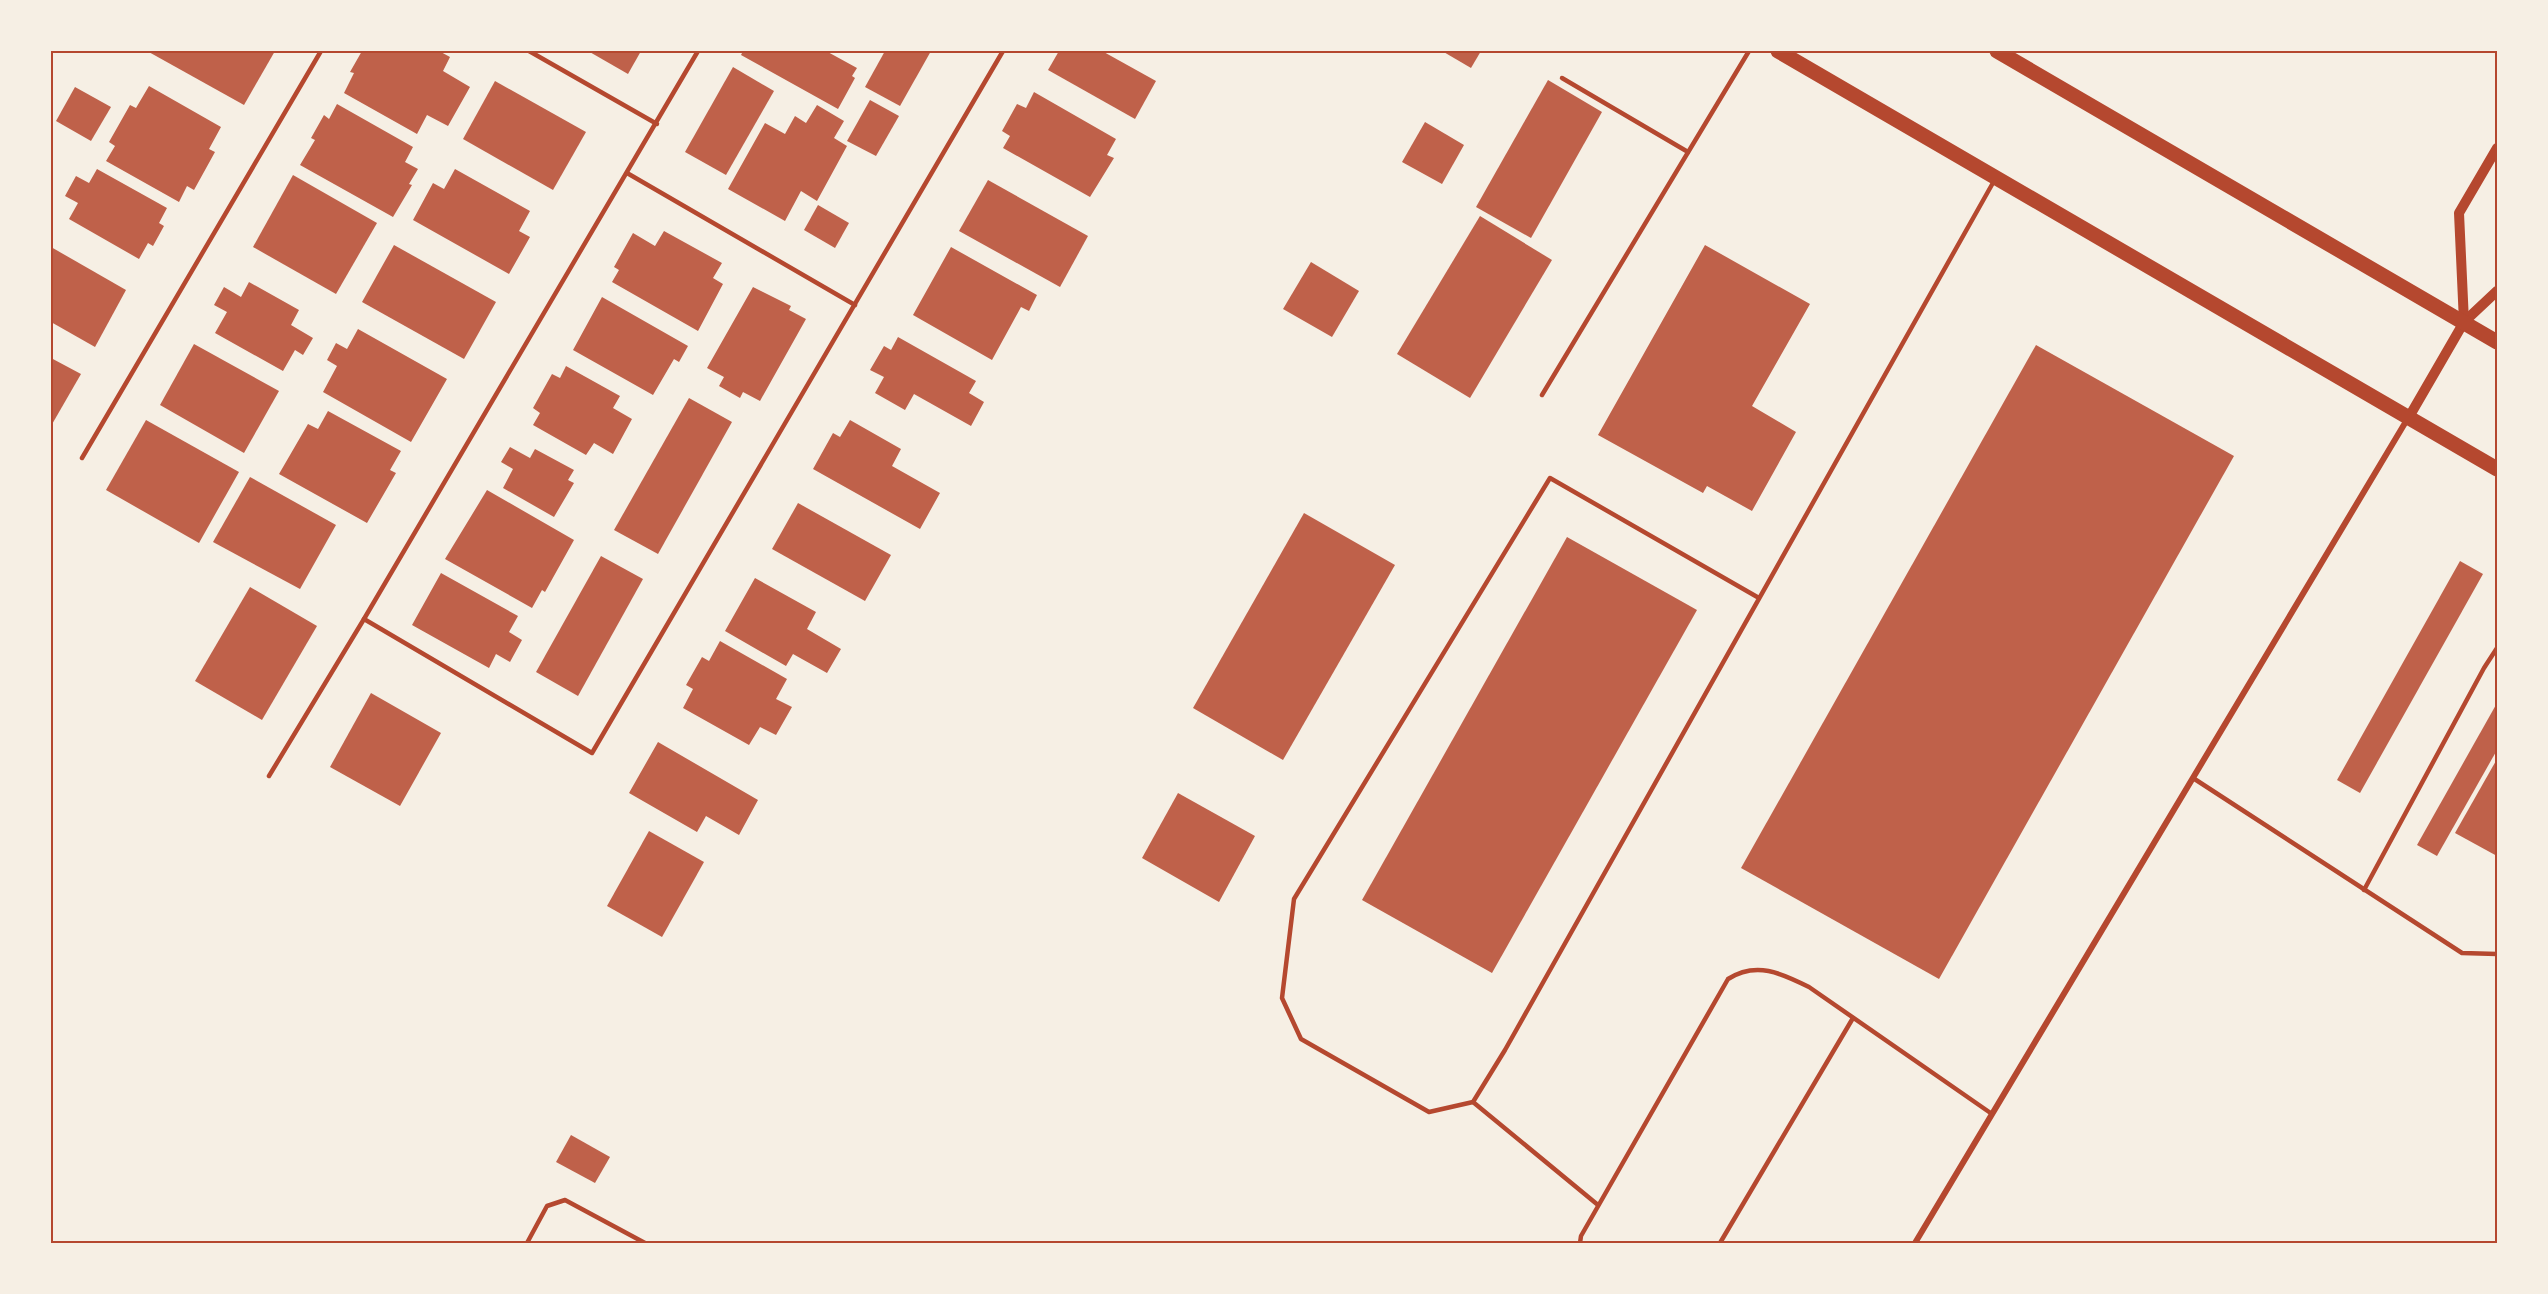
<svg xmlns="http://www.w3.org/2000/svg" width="2548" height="1294" font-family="Overpass,sans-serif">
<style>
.building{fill:#bf614a}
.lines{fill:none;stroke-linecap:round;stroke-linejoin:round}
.service{stroke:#b5482f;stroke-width:4.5}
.minor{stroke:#b5482f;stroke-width:6}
.tertiary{stroke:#b5482f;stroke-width:10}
.primary{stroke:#b5482f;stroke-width:15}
.neatline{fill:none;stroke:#b5482f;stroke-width:2}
</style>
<rect width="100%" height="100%" fill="#f6efe4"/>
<g class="building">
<path d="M147 51H275L244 105Z"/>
<path d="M362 51H439L450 57 443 71 470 87 448 126 427 115 417 134 344 93 354 73 350 72Z"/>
<path d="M588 51H641L628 74Z"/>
<path d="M743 51H826L857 68 852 76 855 78 838 109 741 55Z"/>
<path d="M885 51H931L900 106 865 87Z"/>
<path d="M1059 51H1102L1156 81 1135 119 1048 70Z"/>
<path d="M1442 51H1481L1471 68Z"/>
<path d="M733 67 774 91 726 175 685 152Z"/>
<path d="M1548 80 1602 112 1531 238 1476 207Z"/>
<path d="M495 81 586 132 553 190 463 139Z"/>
<path d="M149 86 221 127 209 149 215 152 194 190 187 186 179 202 106 161 115 146 109 142 130 105 136 108Z"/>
<path d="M75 87 111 107 91 141 56 121Z"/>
<path d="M1034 92 1116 139 1107 155 1114 158 1090 197 1003 148 1010 136 1002 131 1017 104 1026 108Z"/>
<path d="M870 100 899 116 876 156 847 141Z"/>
<path d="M337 104 413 147 405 162 418 169 409 184 412 185 393 217 300 165 315 140 311 138 324 115 329 119Z"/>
<path d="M817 105 844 121 834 138 847 146 817 201 801 191 785 221 728 189 765 123 785 134 795 116 806 123Z"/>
<path d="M1425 122 1464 145 1442 184 1402 162Z"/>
<path d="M97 169 167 208 159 223 164 226 153 246 148 243 139 259 69 219 78 203 65 196 76 176 89 183Z"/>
<path d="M455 169 530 211 519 231 530 237 509 274 413 220 433 183 444 189Z"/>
<path d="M293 175 377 223 336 294 253 247Z"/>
<path d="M988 180 1088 236 1060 287 959 231Z"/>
<path d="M818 205 849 223 835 248 804 230Z"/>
<path d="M1480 216 1552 260 1470 398 1397 354Z"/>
<path d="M664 231 722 263 713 278 723 284 698 331 612 282 619 270 614 267 633 233 655 246Z"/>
<path d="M394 245 496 302 464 359 362 302Z"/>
<path d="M1705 245 1810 304 1752 406 1796 432 1752 511 1707 486 1703 493 1598 435Z"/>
<path d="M51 247 126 290 95 347 51 322Z"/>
<path d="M951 247 1037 295 1029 311 1021 307 992 360 913 315Z"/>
<path d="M1311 262 1359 291 1332 337 1283 309Z"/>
<path d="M249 282 299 310 291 325 313 338 303 355 295 350 283 371 215 333 227 312 214 305 224 287 241 297Z"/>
<path d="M753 287 791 306 789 310 806 319 760 401 743 392 740 398 719 386 724 377 707 368Z"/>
<path d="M602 297 688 346 679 362 674 359 653 395 573 350Z"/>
<path d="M358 329 447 379 411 442 323 392 337 366 327 360 336 343 347 349Z"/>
<path d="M898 337 976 381 969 393 984 402 971 426 914 394 905 410 875 393 884 377 870 370 884 346 891 350Z"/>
<path d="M194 344 279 391 244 453 160 405Z"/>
<path d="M2036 345 2234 456 1939 979 1741 868Z"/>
<path d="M51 358 81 374 51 426Z"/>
<path d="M566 366 620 396 613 408 632 419 613 454 594 443 586 455 533 425 540 413 533 408 552 374 560 378Z"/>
<path d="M689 398 732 422 658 554 614 530Z"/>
<path d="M328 411 401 451 390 470 396 473 367 523 279 474 308 424 318 429Z"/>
<path d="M146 420 239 472 199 543 106 490Z"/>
<path d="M850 420 901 449 892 466 940 493 920 529 813 469 833 433 840 437Z"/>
<path d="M510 447 530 458 535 449 574 470 568 480 574 483 554 517 503 488 513 469 501 462Z"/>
<path d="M250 477 336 525 300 589 213 542Z"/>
<path d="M487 490 574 540 545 592 542 590 532 608 445 559Z"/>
<path d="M798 503 891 555 865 601 772 549Z"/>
<path d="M1304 513 1395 565 1283 760 1193 708Z"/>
<path d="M1567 537 1697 610 1492 973 1362 900Z"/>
<path d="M601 556 643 579 578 696 536 672Z"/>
<path d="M2460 561 2483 574 2360 793 2337 780Z"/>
<path d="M441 573 518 616 509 632 522 640 510 662 496 654 489 668 412 625Z"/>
<path d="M755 578 816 612 807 629 841 649 827 673 793 654 786 666 725 631Z"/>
<path d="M250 587 317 626 262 720 195 681Z"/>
<path d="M720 641 787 679 776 699 792 707 776 735 760 727 749 745 683 708 693 689 686 685 702 657 709 661Z"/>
<path d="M371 693 441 733 400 806 330 767Z"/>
<path d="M2497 703V750L2437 856 2417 845Z"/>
<path d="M658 742 758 800 739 835 706 816 697 832 629 793Z"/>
<path d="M2497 759V856L2455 833Z"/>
<path d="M1178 793 1255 836 1219 902 1142 858Z"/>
<path d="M649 831 704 862 662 937 607 906Z"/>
<path d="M571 1135 610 1157 595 1183 556 1162Z"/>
</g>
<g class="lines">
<g class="service">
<path d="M529 51 657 124"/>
<path d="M698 51 364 619 592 753 1003 51"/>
<path d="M1562 78 1688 152"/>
<path d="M627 173 855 305"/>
<path d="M1542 395 1749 51"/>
<path d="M82 458 321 51"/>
<path d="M1759 598 1550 478 1294 899 1282 998 1301 1039 1429 1112 1473 1102 1505 1050 1994 181"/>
<path d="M269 776 364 619"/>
<path d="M2193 778 2462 953 2497 954"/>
<path d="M2364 890 2484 668 2497 648"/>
<path d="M1473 1102 1598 1205"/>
<path d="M527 1243 547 1206 565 1200 645 1243"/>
<path d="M1580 1243 1581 1236 1728 979C1756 961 1781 973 1809 987L1992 1114"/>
<path d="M1720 1243 1853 1018"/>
</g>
<path class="minor" d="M1915 1243 2408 418"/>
<g class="tertiary">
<path d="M2464 322 2497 291"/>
<path d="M2409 417 2464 322 2459 213 2497 148"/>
</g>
<g class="primary">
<path d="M1778 51 2497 469"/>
<path d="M1997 51 2497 342"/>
</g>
</g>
<rect width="2548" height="1294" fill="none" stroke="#f6efe4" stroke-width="105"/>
<rect x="52" y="52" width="2444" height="1190" class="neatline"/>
</svg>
